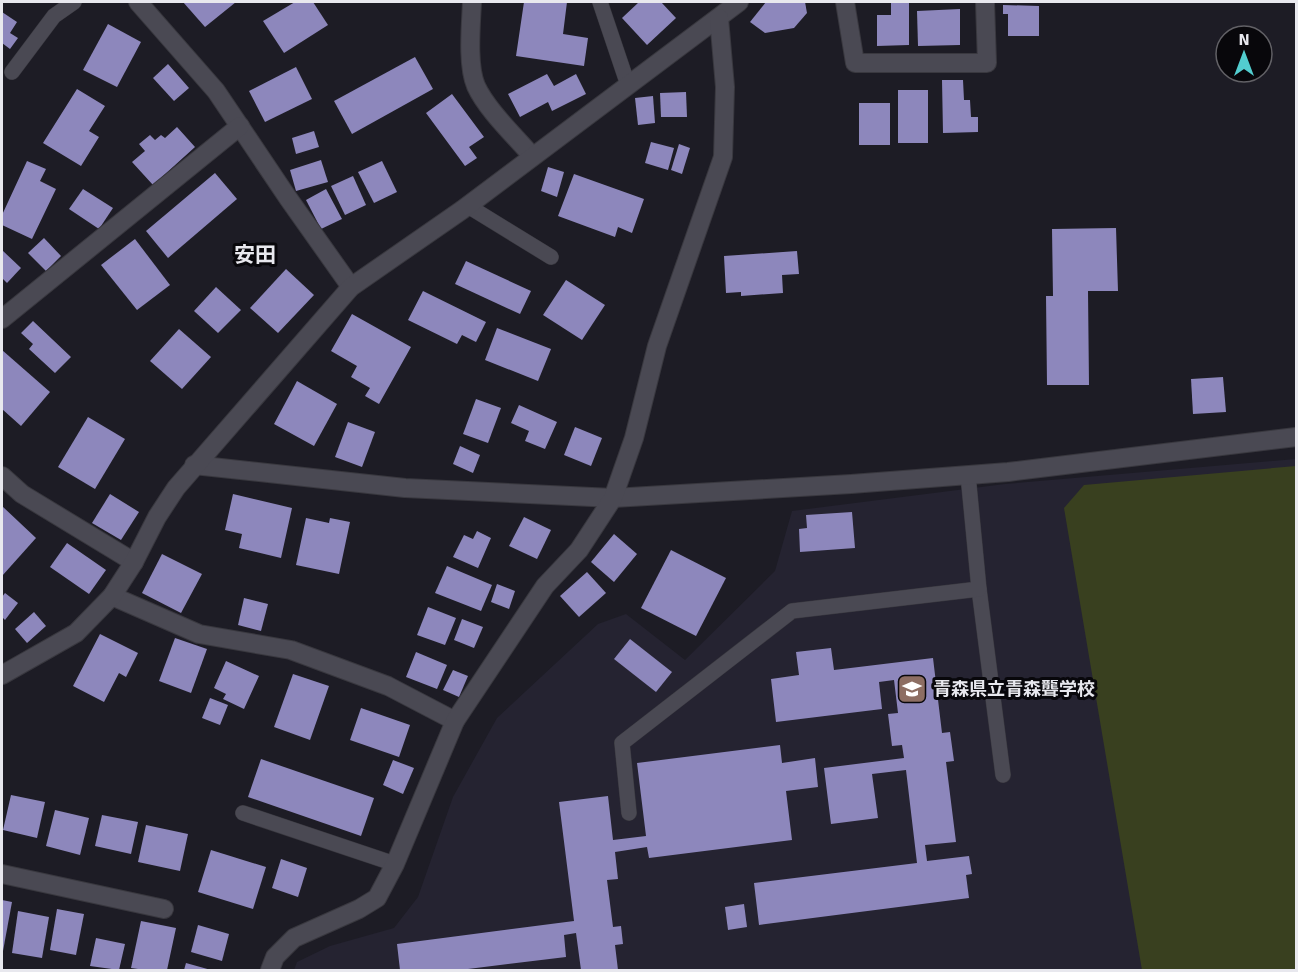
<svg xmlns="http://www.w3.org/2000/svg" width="1298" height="972" font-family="Signika,'Noto Sans JP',sans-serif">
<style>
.built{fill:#252331}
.green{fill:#39401f}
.building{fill:#8d87bc}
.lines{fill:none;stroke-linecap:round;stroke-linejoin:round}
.lane-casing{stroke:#39383f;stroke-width:16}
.street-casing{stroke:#39383f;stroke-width:20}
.lane{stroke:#4a4953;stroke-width:15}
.street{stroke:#4a4953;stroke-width:18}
.labels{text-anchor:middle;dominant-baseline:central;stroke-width:6;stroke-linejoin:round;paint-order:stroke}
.poi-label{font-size:18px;font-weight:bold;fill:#e8e8ee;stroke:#08070b;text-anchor:start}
.quarter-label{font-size:21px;font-weight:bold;fill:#e8e8ee;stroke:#08070b}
</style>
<rect width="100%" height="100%" fill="#1d1c25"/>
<path class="built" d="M1296 459V970H294L297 962 330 946 394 928 418 897 453 797 497 718 598 624 626 614 685 660 775 571 792 511 1005 484Z"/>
<path class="green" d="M1296 466V970H1142L1064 508 1084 485Z"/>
<g class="building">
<path d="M183 2H236L205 27Z"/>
<path d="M295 2H313L328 25 284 53 263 21Z"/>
<path d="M524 2H567L563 34 588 38 584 66 516 56Z"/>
<path d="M639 2H661L676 18 647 45 622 18Z"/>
<path d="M766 2H805L807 13 794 28 765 33 750 22Z"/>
<path d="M891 2H909V45L877 46V15H891Z"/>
<path d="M1003 5 1039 6V36H1008V14H1003Z"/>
<path d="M960 9V45L918 46 917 11Z"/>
<path d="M2 12 17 22 10 33 18 38 10 49 2 43Z"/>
<path d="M108 24 141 42 117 87 83 70Z"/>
<path d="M415 57 433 89 352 134 334 101Z"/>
<path d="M168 64 189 88 174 101 153 78Z"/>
<path d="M296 67 312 99 265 122 249 91Z"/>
<path d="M547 74 554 86 576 74 586 94 552 111 548 102 520 117 508 94Z"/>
<path d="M942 80H963L964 100H970L971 117H978V132L943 133Z"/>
<path d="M77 89 105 106 89 131 99 137 81 166 43 143Z"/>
<rect x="898" y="90" width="30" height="53"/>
<path d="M686 92 687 117H661L660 93Z"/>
<path d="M452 94 484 137 469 147 477 158 465 166 426 113Z"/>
<path d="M653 96 655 123 638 125 635 98Z"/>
<rect x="859" y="103" width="31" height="42"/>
<path d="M177 127 195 147 153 185 132 162 145 151 139 144 150 135 155 140 161 135 165 138Z"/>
<path d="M314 131 319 147 296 154 292 138Z"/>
<path d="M651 142 674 148 668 170 645 163Z"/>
<path d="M679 144 690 148 682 174 671 170Z"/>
<path d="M321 160 328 182 296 191 290 170Z"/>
<path d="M27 161 46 169 40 181 56 189 32 239 2 225V215Z"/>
<path d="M382 161 397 192 374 203 358 172Z"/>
<path d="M548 167 564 172 557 197 541 191Z"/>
<path d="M215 173 237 199 168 258 146 231Z"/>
<path d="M574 174 644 199 632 233 618 227 615 237 558 216Z"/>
<path d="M353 176 366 205 345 215 331 186Z"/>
<path d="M83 189 113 208 99 229 69 209Z"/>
<path d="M326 189 342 219 321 229 306 200Z"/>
<path d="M1116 228 1118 291H1088L1089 385H1047L1046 296H1053L1052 229Z"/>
<path d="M44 238 61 256 46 271 28 253Z"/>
<path d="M135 239 170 285 137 310 101 265Z"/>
<path d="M2 250 21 268 7 283 2 278Z"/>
<path d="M797 251 799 274 782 275 783 293 741 296V292L726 293 724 256Z"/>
<path d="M466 261 531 291 520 314 455 284Z"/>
<path d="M286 269 314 295 278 333 250 308Z"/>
<path d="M566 280 605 305 582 340 543 315Z"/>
<path d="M216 287 241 310 218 333 194 311Z"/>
<path d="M423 291 486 322 476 342 462 335 457 344 408 320Z"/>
<path d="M352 314 411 347 379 404 365 396 370 388 351 377 357 366 331 351Z"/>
<path d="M33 321 71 357 55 373 29 349 33 344 21 333Z"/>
<path d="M497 328 551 349 538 381 485 360Z"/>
<path d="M179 329 211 357 182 389 150 361Z"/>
<path d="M2 350 50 392 21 426 2 409Z"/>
<path d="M1223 377 1226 412 1193 414 1191 379Z"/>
<path d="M297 381 337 404 314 446 274 424Z"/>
<path d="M476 399 501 408 488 443 463 434Z"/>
<path d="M519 405 557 422 545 449 525 441 529 431 511 423Z"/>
<path d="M88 417 125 439 95 489 58 467Z"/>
<path d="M348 422 375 432 362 467 335 457Z"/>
<path d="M575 427 602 438 591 466 564 455Z"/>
<path d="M460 446 480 455 473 473 453 464Z"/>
<path d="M110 494 139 512 121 540 92 523Z"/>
<path d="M233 494 292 508 281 558 239 548 242 534 225 530Z"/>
<path d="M2 506 36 538 2 576Z"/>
<path d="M852 512 855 548 800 552 799 529 807 528 806 515Z"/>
<path d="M524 517 551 530 537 559 509 546Z"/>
<path d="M306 518 329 523 330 518 350 522 339 574 296 565Z"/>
<path d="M477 531 491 538 478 568 453 557 464 535 473 539Z"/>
<path d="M614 534 637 554 614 582 591 562Z"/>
<path d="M67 543 106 570 89 594 50 567Z"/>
<path d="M671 550 726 578 696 636 641 608Z"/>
<path d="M162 554 202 574 181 613 142 593Z"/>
<path d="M447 566 492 585 481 611 435 593Z"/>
<path d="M587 572 606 593 579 617 560 596Z"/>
<path d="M497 584 515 591 509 609 491 602Z"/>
<path d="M5 593 18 603 5 620 2 617V597Z"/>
<path d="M244 598 268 604 261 631 238 625Z"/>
<path d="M428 607 456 618 445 645 417 635Z"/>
<path d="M34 612 46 626 27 643 15 629Z"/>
<path d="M462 619 483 627 474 648 454 640Z"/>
<path d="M100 634 138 653 126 677 119 673 104 702 73 686Z"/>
<path d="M175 638 207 649 191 693 159 681Z"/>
<path d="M630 639 672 672 656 692 614 659Z"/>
<path d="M831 648 834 670 933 658 942 733 950 732 954 761 946 762 956 842 925 845 927 861 969 856 972 874 966 875 969 898 759 925 754 883 917 863 906 770 872 774 878 818 831 824 824 768 904 758 902 745 892 746 888 714 898 713 894 680 879 682 882 709 776 722 771 679 799 675 796 652Z"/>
<path d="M416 652 447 665 437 689 406 677Z"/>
<path d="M226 661 259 676 244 709 223 699 226 694 214 688Z"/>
<path d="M453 670 468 676 459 697 443 690Z"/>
<path d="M293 674 329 686 310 740 274 727Z"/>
<path d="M210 698 228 705 220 725 202 718Z"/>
<path d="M361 708 410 725 399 757 350 740Z"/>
<path d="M780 745 782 763 815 758 818 787 786 791 792 840 649 858 647 847 615 852 618 879 607 880 613 927 621 926 623 944 615 945 618 970H581L576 933 564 935 566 957 460 970H400L397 944 574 921 559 802 608 796 613 840 646 836 637 763Z"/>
<path d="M261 759 374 798 361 836 248 797Z"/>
<path d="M393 760 414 768 403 794 383 785Z"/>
<path d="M11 795 45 802 37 838 3 830Z"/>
<path d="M55 810 89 818 80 855 46 846Z"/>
<path d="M102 815 138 822 131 854 95 846Z"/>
<path d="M146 825 188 834 180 871 138 862Z"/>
<path d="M211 850 266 867 253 909 198 892Z"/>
<path d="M281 859 307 868 298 897 272 888Z"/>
<path d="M2 900 12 902 3 951H2Z"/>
<path d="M744 904 747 927 728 930 725 907Z"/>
<path d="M57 909 84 914 76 955 50 950Z"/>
<path d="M18 911 49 917 42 958 12 953Z"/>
<path d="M141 921 176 928 167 970H145L131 968Z"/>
<path d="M198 925 229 934 222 961 191 952Z"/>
<path d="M96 938 125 944 119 970 90 966Z"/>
<path d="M186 963 211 970H184Z"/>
</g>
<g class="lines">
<g class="lane-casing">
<g id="lane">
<path d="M600 2 628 85"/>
<path d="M12 72 54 16 74 2"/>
<path d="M468 206 551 257"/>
<path d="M979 589 1003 775"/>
<path d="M243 813 395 864"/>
<path d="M629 813 622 743 792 611 979 589 968 475"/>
</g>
</g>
<g class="street-casing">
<g id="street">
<path d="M138 2 216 91 288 198 351 287"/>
<path d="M472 2C471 25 467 65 476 86 487 110 515 136 532 156"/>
<path d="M845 2 855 63H987L985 2"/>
<path d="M2 319 240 126"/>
<path d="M194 465 405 488 613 498 851 484 1008 472 1296 437"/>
<path d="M2 476 22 494 134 562"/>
<path d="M112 596 199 634 291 650 388 686 455 721"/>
<path d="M2 675 76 633 112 596 134 562 157 517 176 488 351 287 462 210 739 2"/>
<path d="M2 874 164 909"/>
<path d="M270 970 275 957 294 938 359 909 377 898 395 864 455 721 545 586 579 550 613 498 634 438 657 346 723 157 725 87 719 18"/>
</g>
</g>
<use href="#lane" class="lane"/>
<use href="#street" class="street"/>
</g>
<defs>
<g id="school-square" transform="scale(1.5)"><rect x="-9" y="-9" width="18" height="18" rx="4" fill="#8d6e63" stroke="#08070b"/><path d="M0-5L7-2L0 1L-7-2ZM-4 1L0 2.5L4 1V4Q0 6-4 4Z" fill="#fff"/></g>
</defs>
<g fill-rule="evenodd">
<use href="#school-square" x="912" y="689"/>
</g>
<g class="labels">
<g class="poi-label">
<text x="933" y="689">青森県立青森聾学校</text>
</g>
<g class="quarter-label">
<text x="255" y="255">安田</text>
</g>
</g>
<rect width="1298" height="972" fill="none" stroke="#e8e8ee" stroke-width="6"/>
<g transform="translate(1244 54)"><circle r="28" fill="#08070b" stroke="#626166" stroke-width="1.5"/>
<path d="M0-4.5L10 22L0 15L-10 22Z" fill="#52cdcf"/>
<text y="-9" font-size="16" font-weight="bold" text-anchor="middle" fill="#e8e8ee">N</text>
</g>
</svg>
